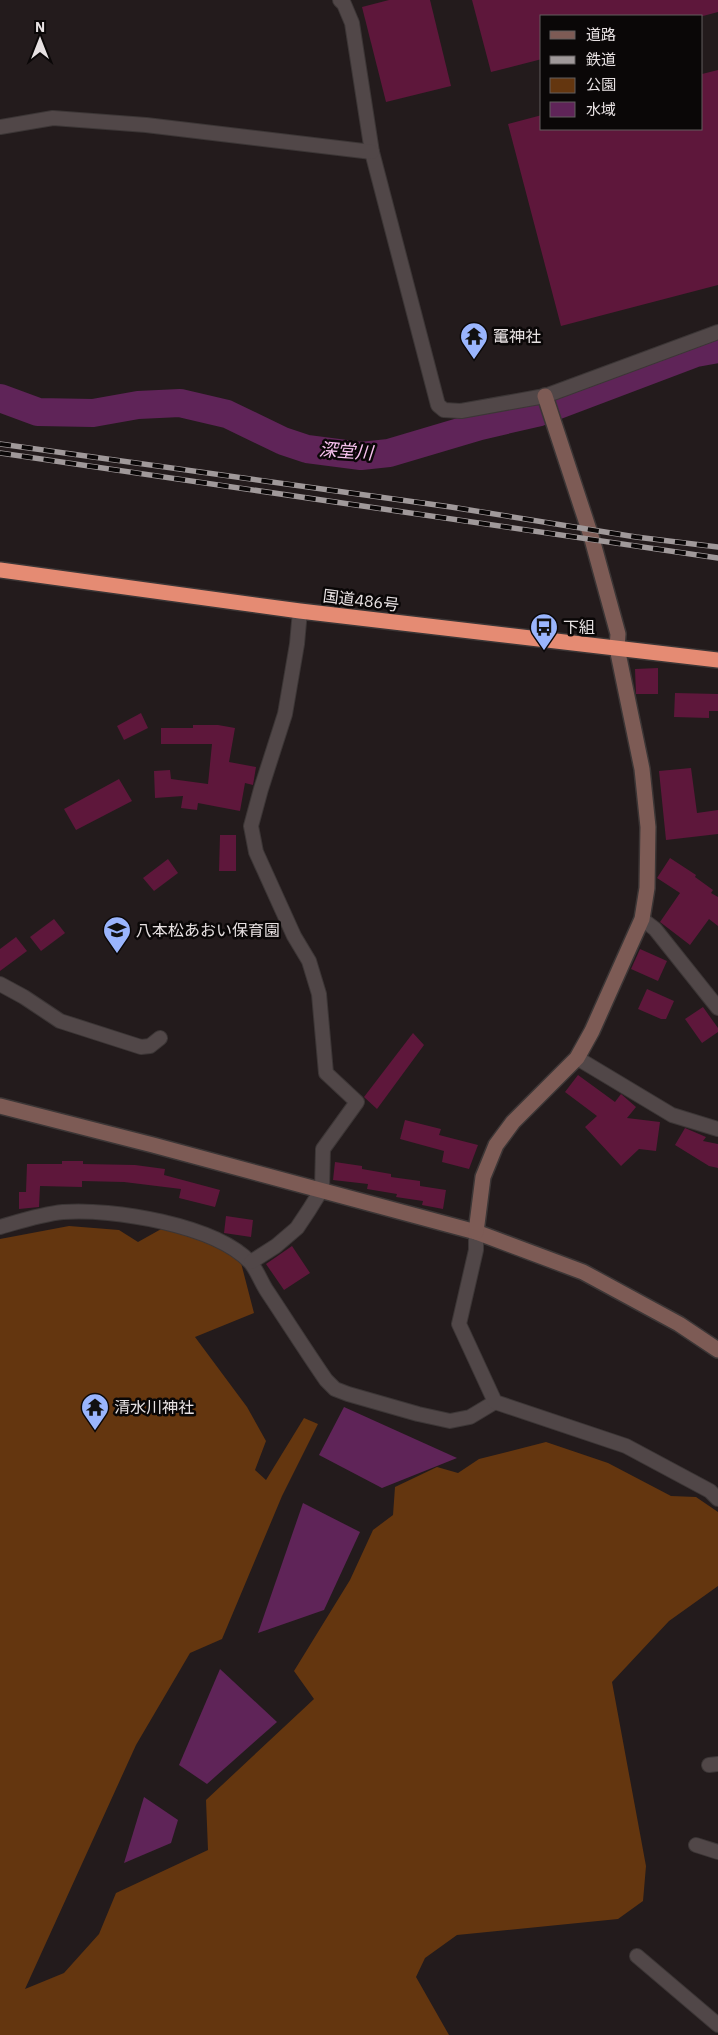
<svg xmlns="http://www.w3.org/2000/svg" width="718" height="2035" font-family="'IBM Plex Sans','Noto Sans JP',sans-serif">
<style>
.green{fill:#64360f}
.water{fill:#5f2458}
.lines{fill:none;stroke-linecap:round;stroke-linejoin:round}
.river{stroke:#5f2458;stroke-width:28}
.building{fill:#5e173b}
.street-casing{stroke:#3c3636;stroke-width:16}
.secondary-casing{stroke:#3c3636;stroke-width:18}
.highway-casing{stroke:#3c3636;stroke-width:18}
.street{stroke:#514748;stroke-width:14}
.secondary{stroke:#7d5b55;stroke-width:15}
.highway{stroke:#e58b73;stroke-width:15}
.rail-casing{stroke:#a0999a;stroke-width:5.5}
.rail{stroke:#0a0707;stroke-width:4;stroke-dasharray:11;stroke-linecap:butt}
.labels{text-anchor:middle;dominant-baseline:central;stroke-width:5;stroke-linejoin:round;paint-order:stroke}
.poi-label{font-size:16px;fill:#e7e1e2;stroke:#0a0707;text-anchor:start}
.street-label{font-size:16px;fill:#e7e1e2;stroke:#0a0707}
.water-label{font-size:18px;font-style:italic;fill:#f9c3f0;stroke:#0a0707}
</style>
<rect width="100%" height="100%" fill="#231b1c"/>
<path class="green" d="M69 1226 119 1230 138 1242 163 1228 198 1236 240 1259 254 1313 195 1337 247 1407 266 1441 255 1470 266 1480 304 1418 318 1424 282 1496 222 1639 190 1653 136 1745 25 1989 64 1973 99 1934 116 1893 208 1850 206 1800 314 1699 294 1671 350 1580 373 1530 393 1515 395 1487 437 1467 458 1473 479 1459 546 1442 608 1463 671 1496 696 1497 718 1512V1586L669 1621 612 1682 646 1866 643 1901 618 1919 457 1935 425 1958 416 1977 449 2035H0V1239Z"/>
<g class="water">
<path d="M344 1407 457 1458 382 1488 319 1455Z"/>
<path d="M303 1503 360 1532 324 1610 258 1633Z"/>
<path d="M220 1669 277 1722 207 1784 179 1765Z"/>
<path d="M144 1797 178 1820 171 1843 124 1863Z"/>
</g>
<g class="lines">
<path class="river" d="M0 398 38 412 93 413 138 405 180 403 227 414 283 441 307 449 361 456 389 453 480 426 540 412 696 353 718 349"/>
</g>
<g class="building">
<path d="M389 0H430L451 86 386 102 362 7Z"/>
<path d="M472 0H718V12L703 16H542V59L491 72Z"/>
<path d="M718 70V285L561 326 508 124 542 115V129H702V74Z"/>
<path d="M658 668V694H636L635 669Z"/>
<path d="M675 693 718 694V711H709V718L674 717Z"/>
<path d="M141 713 148 728 124 740 117 726Z"/>
<path d="M193 725H218L235 728 229 762 256 767 253 785 245 783 240 811 198 803 197 810 181 808 183 796 155 798 154 771 170 770 171 779 208 784 212 744H161V728H193Z"/>
<path d="M691 768 697 813 718 810V834L666 840 659 771Z"/>
<path d="M119 779 132 801 76 830 64 809Z"/>
<path d="M220 835H236V871H219Z"/>
<path d="M670 858 696 875 695 877 713 890 711 893 718 897V926L709 919 690 945 660 922 680 893 657 878Z"/>
<path d="M168 859 178 873 154 891 143 878Z"/>
<path d="M54 919 65 933 41 951 30 937Z"/>
<path d="M16 937 27 951 0 971V949Z"/>
<path d="M640 949 667 961 658 981 631 969Z"/>
<path d="M647 989 674 1001 666 1019H661L638 1009Z"/>
<path d="M703 1007 718 1028V1032L702 1043 685 1019Z"/>
<path d="M413 1033 424 1045 377 1109 364 1097Z"/>
<path d="M578 1075 615 1102 621 1094 636 1107 627 1118 660 1122 656 1151 639 1149 621 1166 585 1127 597 1116 565 1092Z"/>
<path d="M405 1120 441 1129 439 1135 478 1145 469 1169 442 1162 444 1151 400 1139Z"/>
<path d="M685 1128 706 1137 703 1141 718 1144V1168L709 1166 675 1145Z"/>
<path d="M62 1161H83V1164L135 1165 165 1169 164 1175 220 1190 215 1207 179 1198 181 1189 124 1182 82 1181V1187L40 1186 39 1207 19 1209V1192H26L27 1164H62Z"/>
<path d="M335 1162 362 1166V1169L391 1174V1177L420 1181V1186L446 1190 443 1209 422 1205 423 1201 396 1197 397 1194 367 1189 368 1184 333 1180Z"/>
<path d="M226 1216 253 1220 251 1237 224 1233Z"/>
<path d="M292 1246 310 1273 284 1290 266 1264Z"/>
</g>
<g class="lines">
<g class="street-casing">
<g id="street">
<path d="M340 0 344 4 352 23 372 152 438 405 444 410 461 411 545 396 718 332"/>
<path d="M0 127 53 118 146 125 372 152"/>
<path d="M642 919 655 929 718 1008"/>
<path d="M0 984 24 997 60 1021 141 1047 150 1046 160 1038"/>
<path d="M577 1058 672 1115 718 1129"/>
<path d="M0 1227C21 1221 42 1214 63 1212 112 1208 215 1225 250 1262 257 1270 261 1282 267 1291 287 1321 306 1351 326 1380L335 1389 348 1394 418 1414 450 1421 470 1417 495 1402"/>
<path d="M476 1232V1250L459 1324 495 1402 626 1446 710 1491 718 1499"/>
<path d="M251 1262 276 1246 297 1228 309 1210 322 1189 323 1149 357 1102 326 1073 319 994 309 961 294 936 256 852 251 826 261 789 285 714 297 644 300 611"/>
<path d="M709 1765 718 1764"/>
<path d="M696 1845 718 1852"/>
<path d="M637 1956 718 2025"/>
</g>
</g>
<g class="secondary-casing">
<g id="secondary">
<path d="M0 1106 153 1145 476 1232 583 1272 679 1324 718 1350"/>
<path d="M476 1232 483 1177 496 1145 513 1122 577 1058 592 1031 642 919 647 888 648 827 642 769 617 648 618 634 592 539 545 396"/>
</g>
</g>
<g class="highway-casing">
<path id="highway" d="M0 570 300 611 718 660"/>
</g>
<use href="#street" class="street"/>
<use href="#secondary" class="secondary"/>
<use href="#highway" class="highway"/>
<g class="rail-casing">
<g id="rail">
<path d="M0 444 451 507 636 537 718 547"/>
<path d="M0 453 718 558"/>
</g>
</g>
<use href="#rail" class="rail"/>
</g>
<defs>
<g id="temple-pin" transform="scale(1.4375)"><path d="M0 17L-7.5 6A9.5 9.5 0 1 1 7.5 6Z" fill="#9ab5fd" stroke="#0a0707"/><path d="M0-6L5-2H3V0L6.5 2.5H4V6H1.5V3h-3V6H-4V2.5H-6.5L-3 0V-2H-5Z" fill="#111"/></g>
<g id="bus-pin" transform="scale(1.4375)"><path d="M0 17L-7.5 6A9.5 9.5 0 1 1 7.5 6Z" fill="#9ab5fd" stroke="#0a0707"/><path d="M-5-6H5V4H4V6H2V4H-2V6H-4V4H-5ZM-3.5-4V0h7V-4ZM-3.5 1.2v1.5H-2V1.2ZM2 1.2v1.5H3.5V1.2Z" fill="#111"/></g>
<g id="school-pin" transform="scale(1.4375)"><path d="M0 17L-7.5 6A9.5 9.5 0 1 1 7.5 6Z" fill="#9ab5fd" stroke="#0a0707"/><path d="M0-5L7-2L0 1L-7-2ZM-4 1L0 2.5L4 1V4Q0 6-4 4Z" fill="#111"/></g>
</defs>
<g fill-rule="evenodd">
<use href="#temple-pin" x="474" y="336"/>
<use href="#bus-pin" x="544" y="627"/>
<use href="#school-pin" x="117" y="930"/>
<use href="#temple-pin" x="95" y="1407"/>
</g>
<g class="labels">
<g class="poi-label">
<text x="493" y="336">竃神社</text>
<text x="563" y="627">下組</text>
<text x="136" y="930">八本松あおい保育園</text>
<text x="114" y="1407">清水川神社</text>
</g>
<g class="street-label">
<text transform="translate(361 600) rotate(7)">国道486号</text>
</g>
<g class="water-label">
<text transform="translate(346 451) rotate(4)">深堂川</text>
</g>
</g>
<rect x="540" y="15" width="162" height="115" fill="#0a0707" stroke="#625e5f"/>
<rect x="550" y="31" width="25" height="8" fill="#7d5b55" stroke="#625e5f"/>
<text x="586" y="40" font-size="15" fill="#e7e1e2">道路</text>
<rect x="550" y="56" width="25" height="8" fill="#a0999a" stroke="#625e5f"/>
<text x="586" y="65" font-size="15" fill="#e7e1e2">鉄道</text>
<rect x="550" y="78" width="25" height="15" fill="#64360f" stroke="#625e5f"/>
<text x="586" y="90" font-size="15" fill="#e7e1e2">公園</text>
<rect x="550" y="102" width="25" height="15" fill="#5f2458" stroke="#625e5f"/>
<text x="586" y="115" font-size="15" fill="#e7e1e2">水域</text>
<g transform="translate(40 40)" stroke="#0a0707" stroke-width="4" paint-order="stroke">
<path d="M0-4L9 19L0 12L-9 19Z" fill="#e7e1e2"/>
<text y="-8" font-size="14" font-weight="bold" text-anchor="middle" fill="#e7e1e2">N</text>
</g>
</svg>
